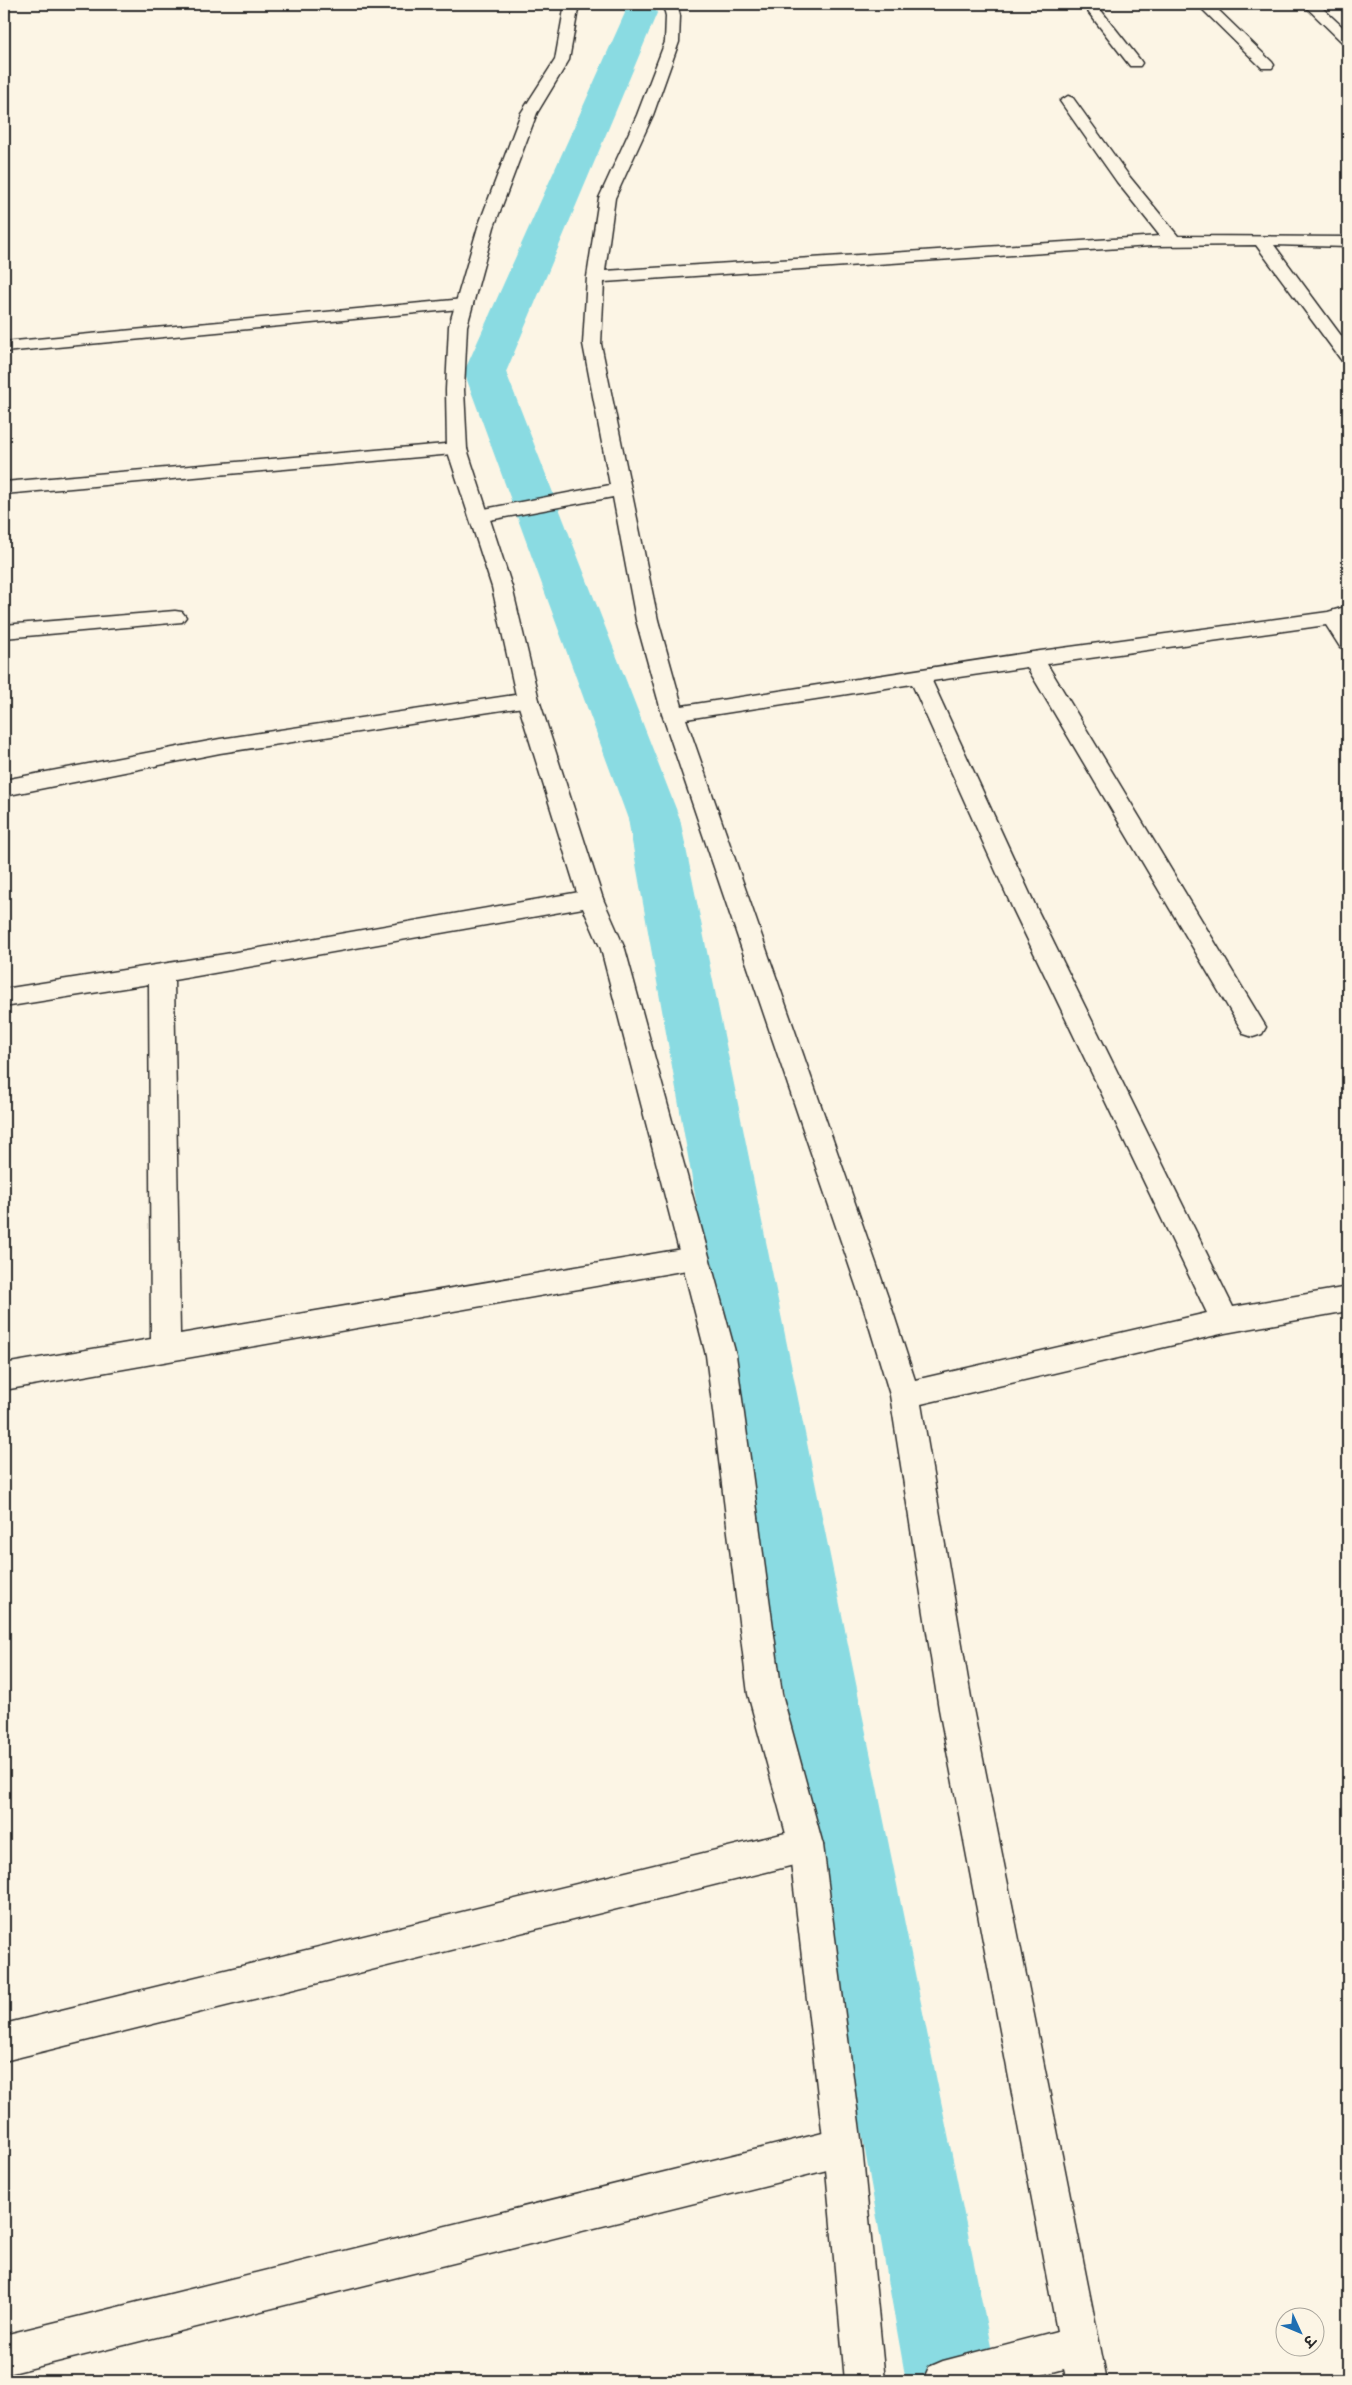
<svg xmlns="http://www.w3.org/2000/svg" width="1352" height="2385" font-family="'Patrick Hand','Playpen Sans Deva',sans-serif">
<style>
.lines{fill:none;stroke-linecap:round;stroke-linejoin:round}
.canal{fill:#8adbe2;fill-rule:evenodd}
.minor-casing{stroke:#2b2b2b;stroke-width:3}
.tertiary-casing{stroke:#2b2b2b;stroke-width:3}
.minor{fill:#fcf5e5;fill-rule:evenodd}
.tertiary{fill:#fcf5e5;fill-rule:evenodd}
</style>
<rect width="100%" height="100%" fill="#fcf5e5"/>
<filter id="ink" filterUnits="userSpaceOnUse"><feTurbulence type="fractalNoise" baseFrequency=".02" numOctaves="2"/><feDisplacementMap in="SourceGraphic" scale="10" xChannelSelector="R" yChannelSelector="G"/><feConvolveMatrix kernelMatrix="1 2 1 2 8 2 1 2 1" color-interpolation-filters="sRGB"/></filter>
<g filter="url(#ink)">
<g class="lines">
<path class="canal" d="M622 4H654L657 13 506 372 680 819 998 2381H906L628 819 464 372 625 13Z"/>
<g class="minor-casing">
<g id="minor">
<path d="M663 4H677L680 16 679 42 653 115 615 198 605 271 1160 236 1117 182 1060 101 1068 96 1073 98 1129 176 1178 236 1348 237V247L1274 245 1348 345V362L1342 361 1256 245 1151 246 604 282 601 344 658 620 682 706 1033 652 1328 612 1348 606V619L1344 621 1348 627V649L1340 647 1326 625 1047 664 1266 1027 1262 1034 1253 1037 1244 1034 1027 667 932 681 1036 907 1233 1307 1348 1287V1311L1225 1333 921 1404 973 1709 1107 2381H1067L1064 2369 1019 2381H923L929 2367 943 2361 1057 2331 939 1709 890 1395 864 1309 662 714 636 620 613 497 479 522 472 520 469 516 472 512 479 510 610 485 583 344 587 277 599 198 637 115 665 42 666 16ZM912 684 1012 907 1207 1313 915 1380 892 1309 686 719Z"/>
<path d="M1082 4H1096L1140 60 1142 63 1140 66H1130Z"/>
<path d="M1197 4H1212L1272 62 1274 65 1272 68H1262Z"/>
<path d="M1303 4H1318L1348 32V44L1343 43Z"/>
<path d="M464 299 470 300 473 304 470 308 4 352V342Z"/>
<path d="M457 443 464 445 467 449 464 453 4 494V482Z"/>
<path d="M175 611 182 612 186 617 182 622 4 638V625Z"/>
<path d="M528 693 536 695 539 700 536 705 220 753 4 796V780L220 739Z"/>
<path d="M591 890 600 893 603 899 600 905 174 980 180 1334 694 1247 704 1251 708 1259 704 1267 4 1390V1364L151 1339 149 984 4 1007V989L225 954Z"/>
<path d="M806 1828 818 1833 823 1845 818 1857 806 1862 4 2061V2024Z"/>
<path d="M843 2128 857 2133 862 2147 857 2161 843 2166 4 2375V2335Z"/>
</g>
</g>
<g class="tertiary-casing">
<path id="tertiary" d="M565 4H579L569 60 537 113 494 227 467 326 464 390 467 449 512 587 539 700 603 899 625 949 736 1355 782 1694 823 1845 862 2147 885 2381H845L824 2147 789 1845 748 1694 706 1355 601 949 579 899 517 700 492 587 447 449 446 390 449 326 478 227 521 113 555 60Z"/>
</g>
<use href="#minor" class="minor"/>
<use href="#tertiary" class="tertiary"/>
</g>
</g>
<rect width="1352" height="2385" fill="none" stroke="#fcf5e5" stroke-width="20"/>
<rect x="10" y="10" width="1332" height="2365" fill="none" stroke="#2b2b2b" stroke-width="2" filter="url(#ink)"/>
<g transform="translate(1300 2332) rotate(134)"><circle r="24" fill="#fcf5e5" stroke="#a8a49b"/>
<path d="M0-4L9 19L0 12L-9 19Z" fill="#1f6fb2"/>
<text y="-8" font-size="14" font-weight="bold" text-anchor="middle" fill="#2b2b2b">उ</text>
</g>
</svg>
